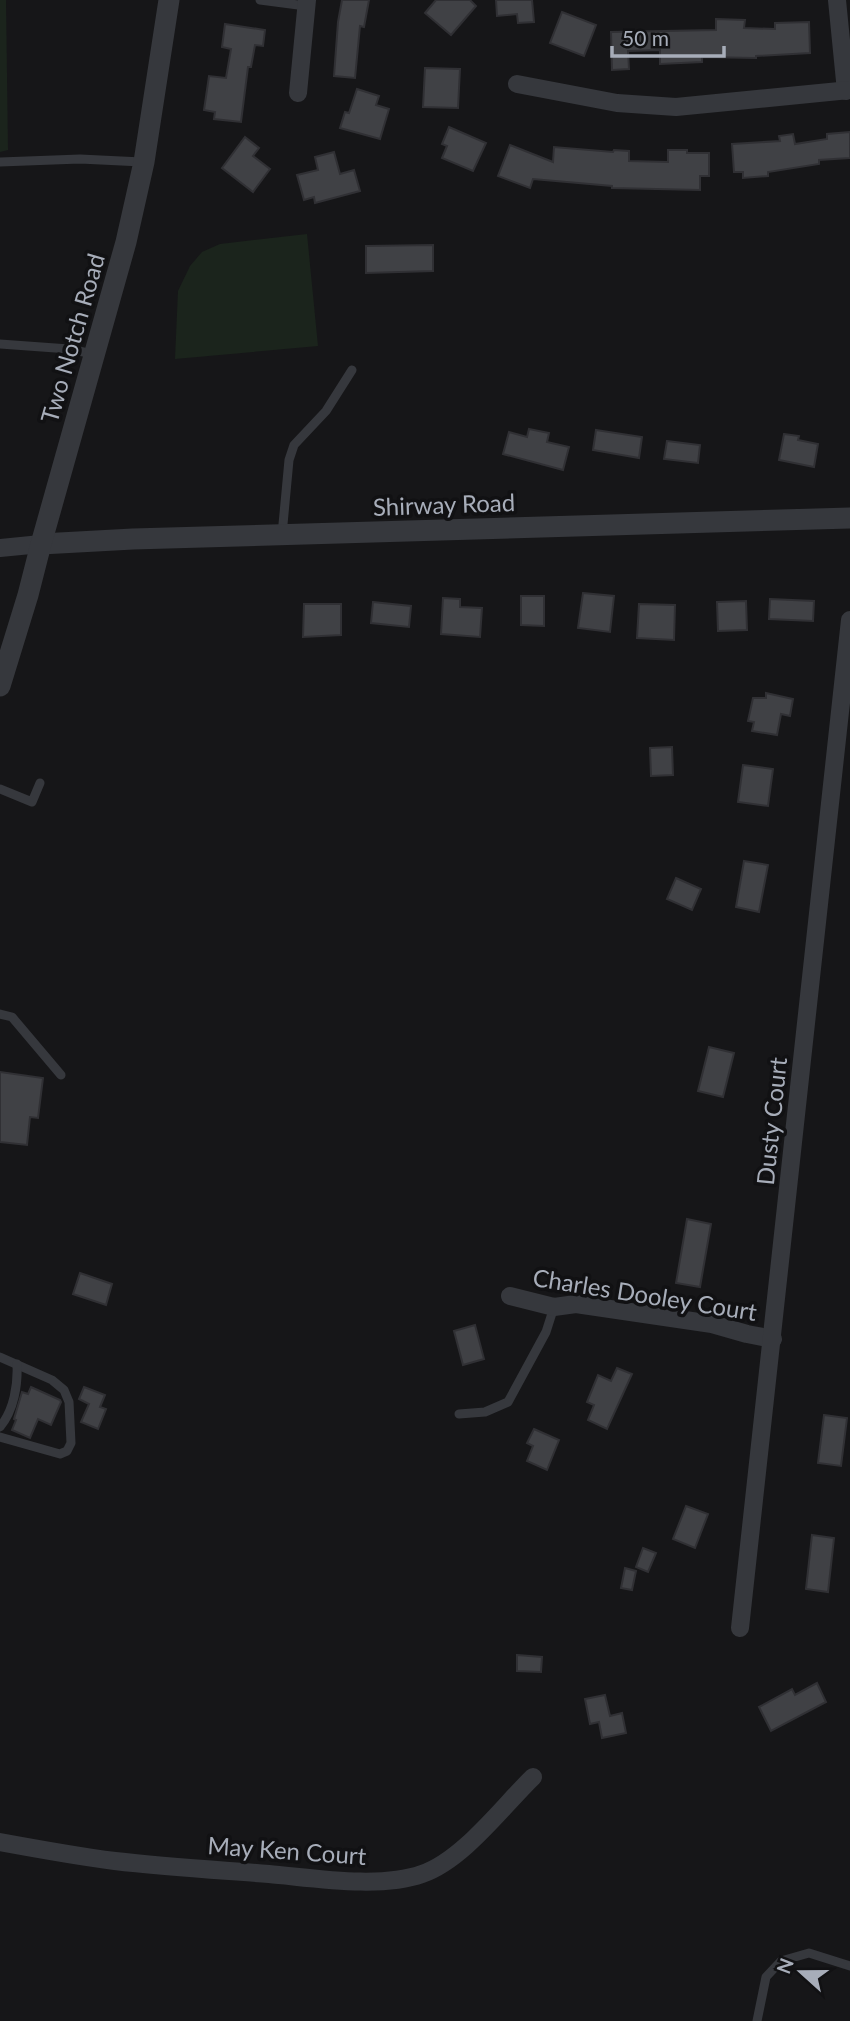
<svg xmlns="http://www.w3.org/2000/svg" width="850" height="2021" font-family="Lato,sans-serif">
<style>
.green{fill:#1b241c}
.building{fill:#404145;stroke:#303034;stroke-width:2}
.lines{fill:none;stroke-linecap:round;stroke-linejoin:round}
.service{stroke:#36383d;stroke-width:9}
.minor{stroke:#36383d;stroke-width:18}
.tertiary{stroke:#36383d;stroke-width:21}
.labels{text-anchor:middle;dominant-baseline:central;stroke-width:7;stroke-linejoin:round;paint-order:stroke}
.street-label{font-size:24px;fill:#a7adb9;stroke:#111113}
</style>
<rect width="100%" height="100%" fill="#161618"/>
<g class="green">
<path d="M0 0H6L8 150 0 152Z"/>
<path d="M307 234 318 346 175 359 178 291 190 266 202 252 220 244Z"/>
</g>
<g class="building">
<path d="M342 0H369L364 27 360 26 355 78 334 76 338 22Z"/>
<path d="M436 0H470L476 6 451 35 425 13Z"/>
<path d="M496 0H532L534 22 518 23 517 14 497 16Z"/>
<path d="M562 12 596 25 584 56 550 43Z"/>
<path d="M716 19 745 20 744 28 775 29V23L809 22 810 53 756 56V58L702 57V62L660 64V50L628 51 629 69 612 70 611 32 716 30Z"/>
<path d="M225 24 265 30 263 46 255 45 251 67H248L241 122 214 119 215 112 204 110 209 76 226 78 231 49 222 47Z"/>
<path d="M425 68 460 69 458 108 423 107Z"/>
<path d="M357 89 379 96 376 105 389 109 380 139 340 128 345 112 349 113Z"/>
<path d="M449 127 486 143 473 171 442 158 447 146 442 144Z"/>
<path d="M850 132V158L819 160V164L768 172V176L743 178V172H734L732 144 780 141 779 136 793 134 795 144 827 139V134Z"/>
<path d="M245 137 259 148 253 156 270 169 253 192 222 168Z"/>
<path d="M510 145 553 162 554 147 613 152 614 150 629 151V161L668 162V150H687V153H709V176H700V190L612 188V186L533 179 530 188 498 176Z"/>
<path d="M334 152 340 174 354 170 360 191 315 203 314 197 304 200 297 175 318 170 315 157Z"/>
<path d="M433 245V271L366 273V246Z"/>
<path d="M529 429 549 433 547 442 569 447 563 470 503 454 509 432 527 437Z"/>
<path d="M596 430 642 437 639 458 593 450Z"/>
<path d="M784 434 799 436 798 440 818 444 814 467 779 460Z"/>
<path d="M667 441 700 445 698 463 664 459Z"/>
<path d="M583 593 614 596 610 632 578 628Z"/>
<path d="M521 596H544V626L521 625Z"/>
<path d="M443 598 460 599V607L482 608 480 637 441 634Z"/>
<path d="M770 599 814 601 813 621 769 619Z"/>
<path d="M746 601 747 630 718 631 717 602Z"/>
<path d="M373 602 411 606 409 627 371 623Z"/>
<path d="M304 604H341V635L303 637Z"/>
<path d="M639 604 675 605 674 640 637 638Z"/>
<path d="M766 693 793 699 790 716 781 714 777 735 752 731 754 722 748 721 753 698H766Z"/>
<path d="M672 747 673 775 651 776 650 748Z"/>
<path d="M743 765 773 769 768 806 738 802Z"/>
<path d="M744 861 768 865 759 912 736 907Z"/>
<path d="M676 878 701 889 692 910 667 899Z"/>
<path d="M709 1047 734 1053 723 1097 698 1091Z"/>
<path d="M0 1072 43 1078 38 1118 30 1117 27 1145 0 1142Z"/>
<path d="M687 1219 711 1224 700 1287 676 1283Z"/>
<path d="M80 1273 112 1284 106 1305 73 1294Z"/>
<path d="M475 1325 484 1359 463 1365 454 1331Z"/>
<path d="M617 1368 632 1374 607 1429 588 1420 594 1405 587 1402 598 1375 611 1381Z"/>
<path d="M31 1387 60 1400 61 1402 51 1425 38 1419 30 1438 12 1430 16 1420 14 1419 22 1392 28 1394Z"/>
<path d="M84 1387 105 1395 100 1407 106 1409 98 1429 81 1422 89 1404 79 1399Z"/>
<path d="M824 1415 847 1418 841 1466 818 1463Z"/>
<path d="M534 1429 559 1440 547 1470 527 1461 533 1446 527 1443Z"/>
<path d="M686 1506 708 1514 695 1548 673 1539Z"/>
<path d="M812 1535 834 1538 828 1592 806 1589Z"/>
<path d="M643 1548 656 1553 648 1572 636 1567Z"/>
<path d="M625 1568 636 1571 632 1590 621 1588Z"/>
<path d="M517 1655 542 1657 541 1672 517 1671Z"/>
<path d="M817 1683 826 1702 771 1731 759 1707 792 1689 795 1695Z"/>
<path d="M605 1695 610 1716 622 1713 626 1733 602 1738 599 1722 590 1724 585 1699Z"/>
</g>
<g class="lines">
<g class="service">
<path d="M260 0 306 6"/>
<path d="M0 162 80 159 142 162"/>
<path d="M0 344 69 349 93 354"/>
<path d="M282 535 289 460 294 445 326 411 352 370"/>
<path d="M0 789 32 802 40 783"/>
<path d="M0 1014 12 1017 61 1075"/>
<path d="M0 1357 52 1380 64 1390 69 1402 71 1443 67 1451 60 1454 0 1437"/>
<path d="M459 1414 485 1412 508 1402 546 1332 554 1307"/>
<path d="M0 1427C14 1410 18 1385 17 1364"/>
<path d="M757 2021 766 1977 781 1961 809 1953 850 1966"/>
</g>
<g class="minor">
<path d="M837 0 846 91"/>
<path d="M517 84 617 103 676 107 850 90"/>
<path d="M298 93 307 0"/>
<path d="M0 548 41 544"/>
<path d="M510 1296 554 1307 576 1304 712 1324 747 1334 773 1339"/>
<path d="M740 1628 850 620"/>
<path d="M0 1842C38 1849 77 1856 115 1861 166 1867 218 1870 269 1874 314 1878 380 1889 422 1874 463 1860 502 1807 533 1777"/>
</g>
<g class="tertiary">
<path d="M41 544 133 539 850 518"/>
<path d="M0 686 28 595 41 544 126 242 144 162 169 0"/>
</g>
</g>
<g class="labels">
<g class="street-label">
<text transform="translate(72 338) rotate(-74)">Two Notch Road</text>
<text transform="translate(444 504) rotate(-2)">Shirway Road</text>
<text transform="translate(771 1121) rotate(-84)">Dusty Court</text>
<text transform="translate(645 1294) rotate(9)">Charles Dooley Court</text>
<text transform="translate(287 1850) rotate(4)">May Ken Court</text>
</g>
</g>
<g transform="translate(801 1972) rotate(291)" stroke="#111113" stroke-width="5" paint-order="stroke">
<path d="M0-5L12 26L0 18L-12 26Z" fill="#a7adb9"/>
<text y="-10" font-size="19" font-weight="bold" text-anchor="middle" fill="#a7adb9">N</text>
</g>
<path d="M612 46v10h112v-10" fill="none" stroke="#a7adb9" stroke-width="3.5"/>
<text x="622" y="46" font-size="21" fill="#a7adb9" stroke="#111113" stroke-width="5" paint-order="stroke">50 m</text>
</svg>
